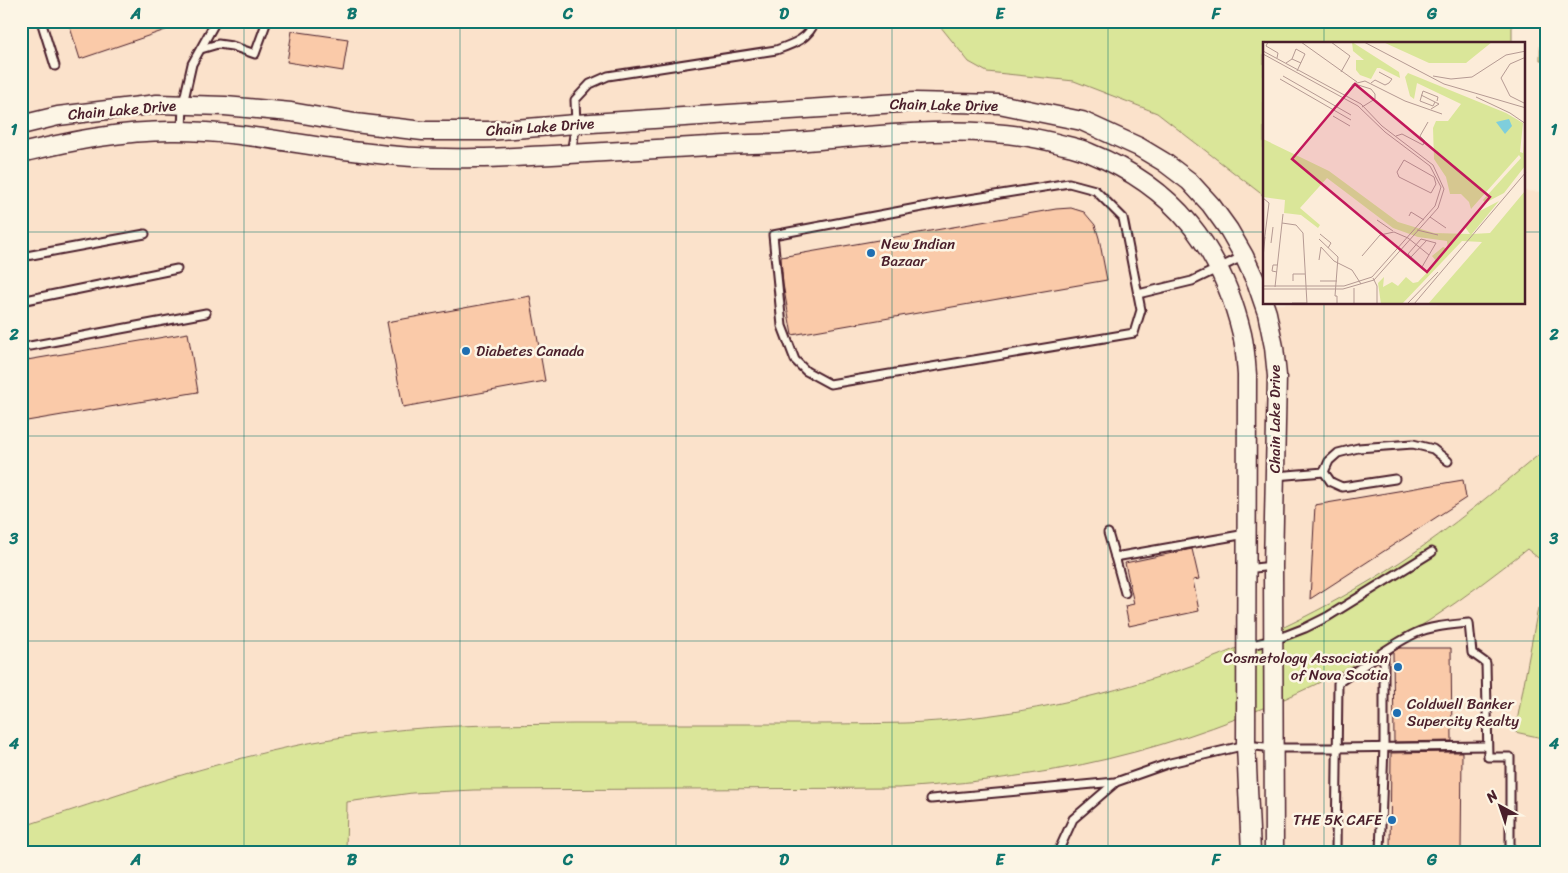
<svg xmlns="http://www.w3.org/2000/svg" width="1568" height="873" font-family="Sriracha,sans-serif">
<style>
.built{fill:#fbe2cb}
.green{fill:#dae699;stroke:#928262}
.building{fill:#facaa9;stroke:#4a1f2b}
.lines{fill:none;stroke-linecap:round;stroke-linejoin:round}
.service-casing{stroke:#4a1f2b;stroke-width:11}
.tertiary-casing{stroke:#4a1f2b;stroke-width:21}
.service{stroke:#fcf5e5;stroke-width:7}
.tertiary{stroke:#fcf5e5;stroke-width:18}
.grid{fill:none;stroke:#0f766e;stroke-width:1;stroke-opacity:0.55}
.poi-dot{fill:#1f6fb2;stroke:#fcf5e5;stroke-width:2}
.labels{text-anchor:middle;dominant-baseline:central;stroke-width:5;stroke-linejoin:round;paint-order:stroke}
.street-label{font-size:15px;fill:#4a1f2b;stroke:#fcf5e5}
.poi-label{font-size:15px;fill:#4a1f2b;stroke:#fcf5e5;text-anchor:start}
.inset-road{fill:none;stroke:#b59a93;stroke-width:1}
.view{fill:#c2185b;fill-opacity:0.15;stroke:#c2185b;stroke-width:2.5}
.inset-edge{fill:none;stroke:#4a1f2b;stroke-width:2.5}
.neatline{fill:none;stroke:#0f766e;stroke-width:2}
.grid-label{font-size:16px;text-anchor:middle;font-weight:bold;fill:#0f766e}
</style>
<rect width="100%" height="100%" fill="#fcecd9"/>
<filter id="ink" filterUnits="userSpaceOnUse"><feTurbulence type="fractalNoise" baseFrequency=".02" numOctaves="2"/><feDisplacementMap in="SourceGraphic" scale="10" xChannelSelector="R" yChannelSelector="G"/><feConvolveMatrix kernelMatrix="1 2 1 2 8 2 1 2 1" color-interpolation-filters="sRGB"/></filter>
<g filter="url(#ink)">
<g class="built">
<path d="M21 21H936L969 62 987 72 1074 81 1157 113 1264 196V304H1524V191L1547 192V448L1466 514 1433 539 1396 564 1327 605 1256 640 1207 660 1167 674 1096 695 1061 703 991 715 908 723 492 725 442 726 379 732 318 741 236 758 176 776 21 827Z"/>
<path d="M1528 549 1547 565V609L1539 608 1515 732 1547 739V852H338L339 800 365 799 412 793 474 790 809 789 971 782 1032 774 1082 764 1134 751 1186 736 1233 719 1307 688 1336 674 1381 650 1429 620 1478 587Z"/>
</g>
<g class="green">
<path d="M936 21H1512V44H1264V196L1157 113 1074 81 987 72 969 62Z"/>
<path d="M1541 21H1547V62L1540 60Z"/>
<path d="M1547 448V565L1527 549C1495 574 1464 598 1430 620 1312 697 1170 753 1030 774 986 781 943 785 899 788L474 790 412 793 347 802 346 852H21V827C140 788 255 746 380 732 445 724 509 725 574 724 641 724 709 724 776 724 819 724 863 724 906 723 1081 715 1254 657 1400 562 1452 528 1499 487 1547 448Z"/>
<path d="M1538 608 1547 609V739L1515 732Z"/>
</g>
<g class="building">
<path d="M68 21H185L186 23 80 59Z"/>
<path d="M292 31 348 39 343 71 287 62Z"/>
<path d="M1071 208 1084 212 1095 225 1099 238 1107 280 792 335 783 284 781 257 1056 209Z"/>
<path d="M530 296 545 381 403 407 387 322Z"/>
<path d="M188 333 198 392 21 422V361Z"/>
<path d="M1463 480 1466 498 1310 599 1315 505Z"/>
<path d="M1192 549 1199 579 1193 580 1199 611 1129 626 1125 606 1134 604 1125 563Z"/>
<path d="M1399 648H1451L1452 741 1394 742 1393 652Z"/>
<path d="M1452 752H1462L1461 852H1390L1391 753Z"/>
</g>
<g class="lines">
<g class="service-casing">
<g id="service">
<path d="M41 21 55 66"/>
<path d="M201 49 218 44 232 46 255 54 267 21"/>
<path d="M182 131 183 104 192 64 216 21"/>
<path d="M571 153 576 124 575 100 590 84 608 76 776 50C793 44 809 39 815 21"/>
<path d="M1069 183 1095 190 1123 218 1141 310 1134 333 830 384 806 371 795 360 782 326 773 235 938 204Z"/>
<path d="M21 257 145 234"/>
<path d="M1138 294 1192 281 1244 256"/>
<path d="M21 301 177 269"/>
<path d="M30 346 206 313"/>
<path d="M1324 472 1331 482 1342 487 1395 479"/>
<path d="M1275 476 1324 472 1329 461 1338 453 1358 448 1413 444 1433 449 1448 461"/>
<path d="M1108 533 1115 557"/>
<path d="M1246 569 1272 566"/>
<path d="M1125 593 1115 557 1246 534"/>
<path d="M1247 646 1274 640 1305 628 1327 617 1432 552"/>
<path d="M931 799 1115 782"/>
<path d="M1058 852 1073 819 1116 782 1170 763 1246 745 1274 748H1337L1487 746"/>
<path d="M1336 852 1338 683C1362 667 1390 645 1416 633 1432 626 1451 625 1469 623L1472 653 1486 663 1488 757H1510V852"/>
<path d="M1380 852 1384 746V652"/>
</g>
</g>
<g class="tertiary-casing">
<g id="tertiary">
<path d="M21 125 58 116 157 104 225 106 291 112 355 123 423 131H489L576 124 914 102 999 104 1082 121 1139 147 1164 162 1189 181 1211 205 1229 230 1244 256 1257 284 1267 313 1274 347 1277 376 1273 566 1274 852"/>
<path d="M21 153C72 141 125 130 177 131 239 131 299 145 361 152 399 157 438 159 477 158 502 158 527 156 552 155 605 152 657 149 709 146 737 144 764 144 792 142 880 136 977 120 1064 145 1073 147 1082 149 1090 153 1174 187 1221 247 1242 334 1245 347 1246 361 1247 375L1246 745 1251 852"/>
</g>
</g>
<use href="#service" class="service"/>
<use href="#tertiary" class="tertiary"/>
</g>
</g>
<path class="grid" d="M244 21V852M460 21V852M676 21V852M892 21V852M1108 21V852M1324 21V44M21 232H1264M1524 232H1547M1324 304V852M21 436H1547M21 641H1547"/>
<g class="poi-dot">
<circle cx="871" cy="253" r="5"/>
<circle cx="466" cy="351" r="5"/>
<circle cx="1398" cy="667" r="5"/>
<circle cx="1397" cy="713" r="5"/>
<circle cx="1392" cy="820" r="5"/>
</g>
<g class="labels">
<g class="street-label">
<text transform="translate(944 105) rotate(1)">Chain Lake Drive</text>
<text transform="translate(122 110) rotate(-5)">Chain Lake Drive</text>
<text transform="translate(540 127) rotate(-4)">Chain Lake Drive</text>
<text transform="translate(1275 419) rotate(-90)">Chain Lake Drive</text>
</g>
<g class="poi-label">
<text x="881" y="244">New Indian<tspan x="881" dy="17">Bazaar</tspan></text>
<text x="476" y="351">Diabetes Canada</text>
<text x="1388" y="658" text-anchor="end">Cosmetology Association<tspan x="1388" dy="17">of Nova Scotia</tspan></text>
<text x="1407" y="704">Coldwell Banker<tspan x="1407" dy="17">Supercity Realty</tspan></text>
<text x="1382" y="820" text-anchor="end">THE 5K CAFE</text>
</g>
</g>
<g transform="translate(1263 42)">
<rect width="262" height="262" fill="#fcecd9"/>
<path d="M89 0 136 30 137 36 117 26H114L108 37 97 33 93 28V18H101L90 9ZM120 0H229L203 21H166ZM145 31 243 71 260 81 257 110 260 111 262 84V124L241 151 222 161 220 158 258 116 256 113 208 167 206 160 198 152H187L183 135 171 117 170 86 173 79H185L198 62 154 41 151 57 147 54 142 35ZM0 97 66 129 135 180 171 191 207 192 202 185 213 171 236 159 209 192 227 191 262 149V262H165L219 200 199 199 139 262H118L115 241 121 235 120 245 129 240 135 244 143 235 150 241 155 240 174 220 169 214 180 205 185 207 184 199 155 195 130 186 64 136 37 166 57 183 55 186 38 173 21 171 22 158 0 155Z" fill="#dae699"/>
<path d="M246 77 249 84 242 92 233 80Z" fill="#7fcedc"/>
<path class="inset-road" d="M5 0 3 4 15 11 14 16M38 0 94 40M68 0 87 14 78 30M101 0 181 42 263 66M0 9 98 62 119 84 170 123 181 147 175 166 111 238 80 247H0M0 12 95 64 122 90 167 124 178 145 172 164 109 235 81 244H0M263 15 247 22 238 36 247 54 263 62M29 17 33 7 42 12 34 29M23 21 29 17 38 21M20 34 88 73M170 34 188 37 209 35 243 13 263 9M17 37 88 78M108 41 112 38 122 43 126 41 129 37 116 30M92 42 108 47 112 52V57L99 65M158 53 172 60M82 54 90 42 102 39 142 59 179 72M213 55 247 71 263 82M168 67 176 62 172 60 170 64 157 59 160 49 175 55 174 59M70 74 87 84M133 94 139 92 160 103 162 99 157 94 165 80M141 118 171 135 173 142 168 151 136 135 134 130ZM0 156 6 161 1 201M146 174 148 170 161 178M167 175 183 186M114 178 130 189M19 181 33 183 40 191 44 262M154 188 175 193M57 192 68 201 65 206M56 197 75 215 72 254H74V262M158 197 173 201 159 225 145 212ZM8 201 10 185M99 214 117 193 131 190 145 196 166 213M148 215 164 198M0 216 2 195M56 218 58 205 71 219 89 228 98 242M14 230 9 229 10 223H14M110 236 114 244V262M30 239V232H42M57 239H74M12 245 20 172M91 246V262M29 261H44M144 262 175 230M151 262 263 130"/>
<path class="view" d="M92 42 227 155 164 230 29 117Z"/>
<rect width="262" height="262" class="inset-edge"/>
</g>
<rect width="1568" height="873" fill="none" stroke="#fcf5e5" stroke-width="55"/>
<g transform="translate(1500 806) rotate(320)" stroke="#fcf5e5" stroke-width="4" paint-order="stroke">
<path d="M0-4L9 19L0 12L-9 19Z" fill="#4a1f2b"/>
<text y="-8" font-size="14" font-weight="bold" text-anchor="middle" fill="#4a1f2b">N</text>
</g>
<rect x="28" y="28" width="1512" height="818" class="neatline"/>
<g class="grid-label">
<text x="136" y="19">A</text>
<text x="352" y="19">B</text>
<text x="568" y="19">C</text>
<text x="784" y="19">D</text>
<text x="1000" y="19">E</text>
<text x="1216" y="19">F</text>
<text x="1432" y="19">G</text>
<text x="14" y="135">1</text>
<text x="1554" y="135">1</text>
<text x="14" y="340">2</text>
<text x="1554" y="340">2</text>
<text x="14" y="544">3</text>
<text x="1554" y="544">3</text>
<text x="14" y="749">4</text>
<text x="1554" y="749">4</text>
<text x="136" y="865">A</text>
<text x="352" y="865">B</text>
<text x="568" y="865">C</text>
<text x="784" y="865">D</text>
<text x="1000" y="865">E</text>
<text x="1216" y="865">F</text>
<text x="1432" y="865">G</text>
</g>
</svg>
